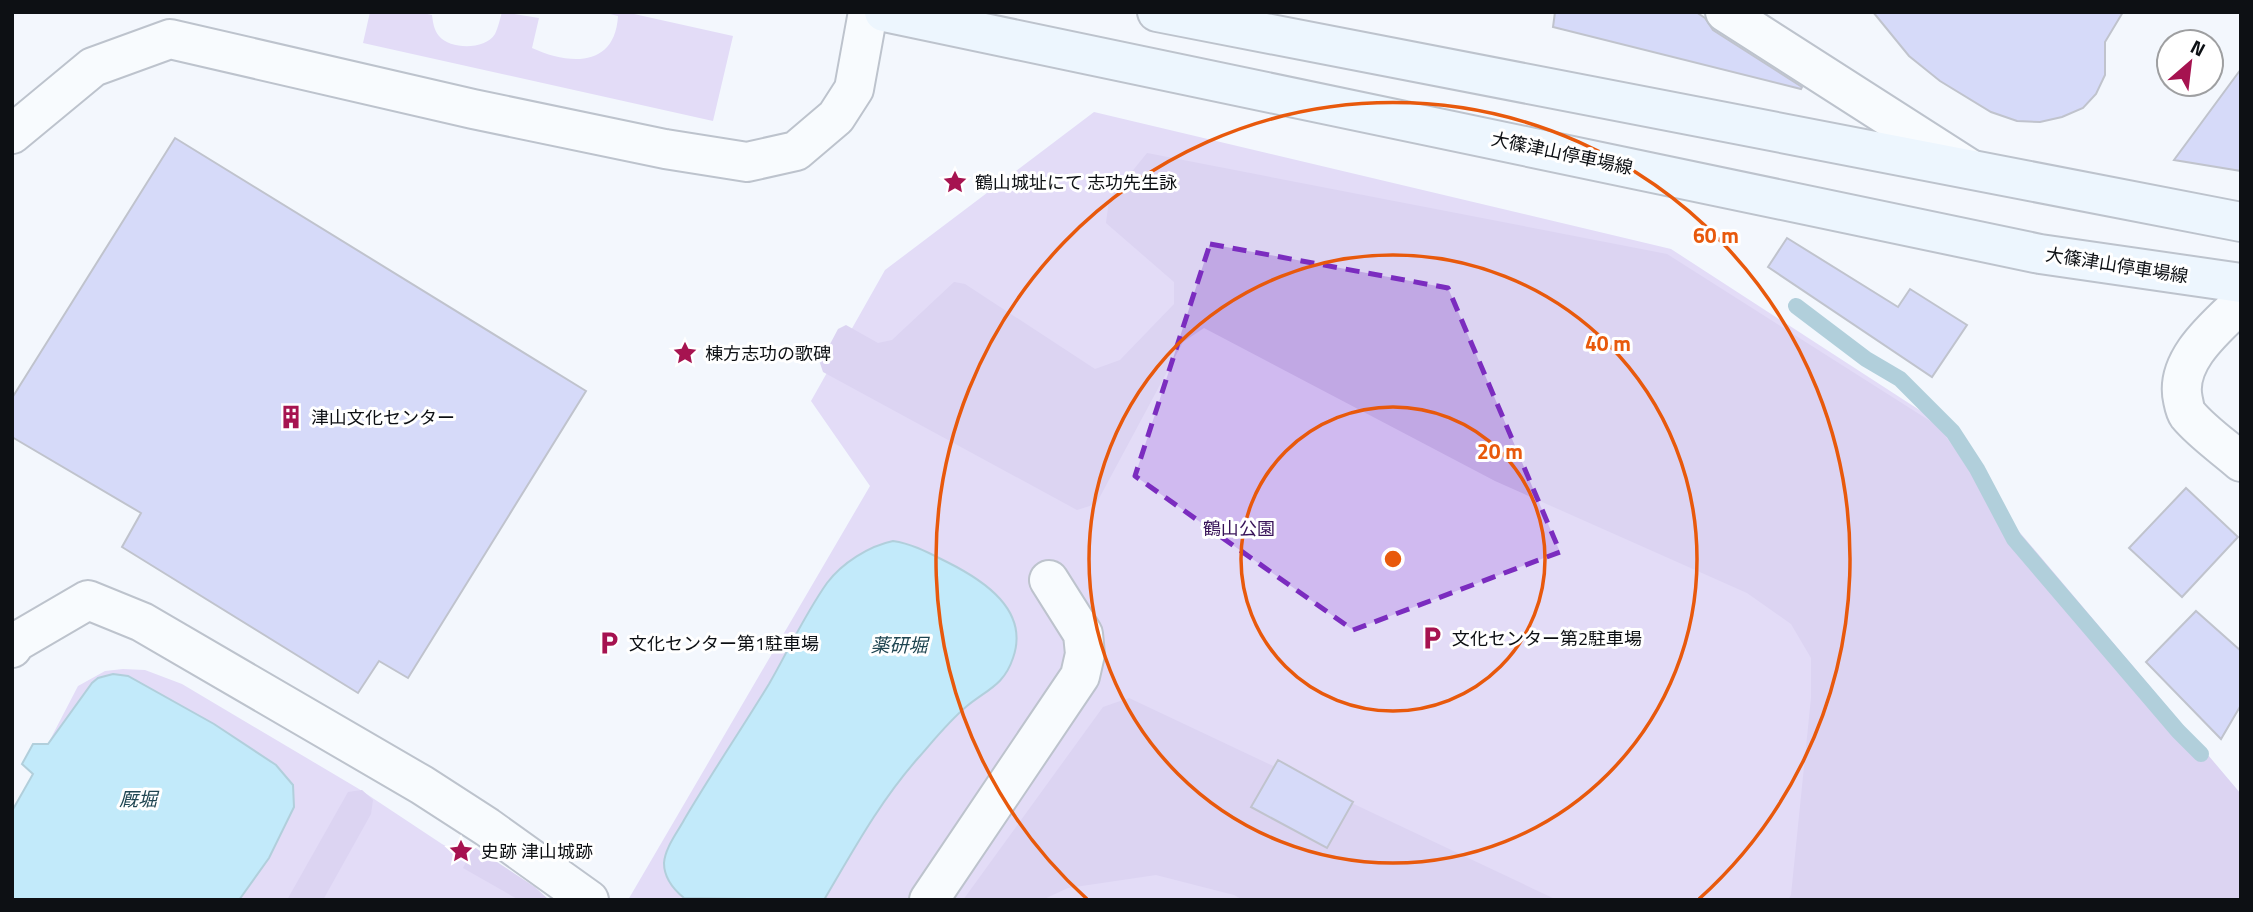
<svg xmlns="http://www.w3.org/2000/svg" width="2253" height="912" font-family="'Titillium Web','Noto Sans JP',sans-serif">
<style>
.green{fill:#d0baf0}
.forest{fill:#c1a8e4}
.water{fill:#88d9f5;stroke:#639db2;stroke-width:2}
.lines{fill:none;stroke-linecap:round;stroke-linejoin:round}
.stream{stroke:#639db2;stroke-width:16}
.building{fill:#b4b6f4;stroke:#838492;stroke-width:2}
.minor-casing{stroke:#7d8492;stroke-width:42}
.secondary-casing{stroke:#7d8492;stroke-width:42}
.minor{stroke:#fff;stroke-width:38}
.secondary{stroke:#e7f4fe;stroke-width:38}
.marked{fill:none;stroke:#7b2cbf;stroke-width:5;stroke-dasharray:14 9;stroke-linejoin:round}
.ring{fill:none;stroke:#e8590c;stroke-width:3.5}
.labels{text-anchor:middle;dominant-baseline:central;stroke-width:6;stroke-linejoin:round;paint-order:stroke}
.street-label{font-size:18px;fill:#0d1014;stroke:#fff}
.poi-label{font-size:18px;fill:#0d1014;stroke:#fff;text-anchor:start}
.park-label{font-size:18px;fill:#371258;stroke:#fff}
.water-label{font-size:19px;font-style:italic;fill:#1f4551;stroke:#fff}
.centre{fill:#e8590c;stroke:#fff;stroke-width:3.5}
.ring-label{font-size:21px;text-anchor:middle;font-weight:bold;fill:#e8590c;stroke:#fff;stroke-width:6;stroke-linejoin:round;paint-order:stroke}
</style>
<rect width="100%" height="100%" fill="#f3f7fd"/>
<g class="green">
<path d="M370 12H418L432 15C433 23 434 30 439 36 451 50 485 50 495 34 498 28 500 19 502 12L539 18 532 48C569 65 615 68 618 16L602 12H625L733 36 713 121 363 43Z"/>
<path d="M1094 112 1671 249 1941 424 1995 495 2165 760 2016 900H628L870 486 811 401 885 270Z"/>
<path d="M123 669 145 670 182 684 359 789 442 844 542 900H12V813L78 686 105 671Z"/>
</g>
<g class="forest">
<path d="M1147 153 1667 254 1938 426 1989 496 2241 794V900H1788L1791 895 1811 698V658L1791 624 1747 593 1495 481 1204 328 1183 342 1096 504 1077 510 823 372 820 363 838 329 846 325 878 343 892 340 954 282 965 284 1095 369 1120 360 1174 304V282L1106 223 1109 200Z"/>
<path d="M1129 698 1557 900H1243L1234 895 1156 875 1068 888 1042 900H963L1103 707Z"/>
<path d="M362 790 373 800 371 814 323 900H287L348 792Z"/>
<path d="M474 847 535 887 549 900H519L463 868Z"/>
</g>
<g class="water">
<path d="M893 541C913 544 929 553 947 562 983 580 1030 610 1013 658 1004 685 988 689 967 706 949 721 934 740 919 757 880 801 854 849 824 900L684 898C673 889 664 878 664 863 665 848 677 833 684 820 711 774 741 730 769 684 788 651 805 614 827 583 842 563 869 546 893 541Z"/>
<path d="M113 674 128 676 214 724 276 765 293 785 294 807 269 858 239 900H12V811L33 774 22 764 33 744H48L92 683 98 678Z"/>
</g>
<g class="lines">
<path class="stream" d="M1796 306 1866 359 1900 379 1953 432 1977 469 2014 539 2178 731 2201 754"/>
</g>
<g class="building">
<path d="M1555 12H1696L1705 18 1713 30 1802 87 1801 89 1553 27Z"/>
<path d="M1873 12H2123L2105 42V75L2096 94 2083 108 2062 117 2040 122 2017 121 1991 112 1940 81 1909 56Z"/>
<path d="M2241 69V171L2174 160Z"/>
<path d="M175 138 586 391 408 678 379 661 358 693 122 547 141 513 12 437V398Z"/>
<path d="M1787 238 1898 307 1910 289 1967 325 1932 377 1768 267Z"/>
<path d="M2186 488 2238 537 2182 597 2129 548Z"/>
<path d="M2196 611 2241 651V705L2221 739 2146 662Z"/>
<path d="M1278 760 1353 802 1327 848 1251 807Z"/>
</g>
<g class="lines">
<g class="minor-casing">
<g id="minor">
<path d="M1725 12 1970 169"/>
<path d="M12 134 93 67 170 39 473 109 665 149 747 162 796 151 836 117 854 89 868 12"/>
<path d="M2241 303C2216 327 2174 361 2183 400 2184 405 2185 411 2188 415 2202 432 2224 447 2241 462"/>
<path d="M12 648 16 642 88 600 142 622 422 785 487 827 589 900"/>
<path d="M929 900 1080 676 1085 654 1083 634 1049 580"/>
</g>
</g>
<g class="secondary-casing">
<g id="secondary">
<path d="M884 12 2040 254 2241 283"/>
<path d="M1157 12 2241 222"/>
</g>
</g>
<use href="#minor" class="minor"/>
<use href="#secondary" class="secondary"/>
</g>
<path d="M0 0H2253V912H0ZM1210 244 1448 288 1560 552 1353 630 1135 476Z" fill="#f3f7fd" fill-opacity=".55" fill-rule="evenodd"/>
<path class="marked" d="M1210 244 1448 288 1560 552 1353 630 1135 476Z"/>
<g class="ring">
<circle cx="1393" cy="559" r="152"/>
<circle cx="1393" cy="559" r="304"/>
<path d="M1087 899A457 457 0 1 1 1699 899"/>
</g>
<defs>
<g id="sight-bare" transform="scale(1.89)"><path d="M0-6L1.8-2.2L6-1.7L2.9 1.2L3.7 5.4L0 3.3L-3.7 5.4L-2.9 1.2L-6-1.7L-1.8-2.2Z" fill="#a61350" stroke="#fff" stroke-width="2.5" paint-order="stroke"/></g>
<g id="building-bare" transform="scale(1.89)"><path d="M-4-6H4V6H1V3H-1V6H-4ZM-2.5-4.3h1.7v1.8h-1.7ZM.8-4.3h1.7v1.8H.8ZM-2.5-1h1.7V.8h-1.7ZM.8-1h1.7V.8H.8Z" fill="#a61350" stroke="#fff" stroke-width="2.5" paint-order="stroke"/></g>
<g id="parking-bare" transform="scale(1.89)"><path d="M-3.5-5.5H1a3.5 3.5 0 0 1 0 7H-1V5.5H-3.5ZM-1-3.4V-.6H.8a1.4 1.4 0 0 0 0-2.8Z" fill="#a61350" stroke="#fff" stroke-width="2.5" paint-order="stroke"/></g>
</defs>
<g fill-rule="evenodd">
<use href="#sight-bare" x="955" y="182"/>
<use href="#sight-bare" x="685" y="353"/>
<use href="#building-bare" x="291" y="417"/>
<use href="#parking-bare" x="1432" y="638"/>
<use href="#parking-bare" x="609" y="643"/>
<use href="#sight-bare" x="461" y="851"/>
</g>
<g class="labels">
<g class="street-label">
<text transform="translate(1562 153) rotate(12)">大篠津山停車場線</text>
<text transform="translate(2117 265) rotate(9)">大篠津山停車場線</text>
</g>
<g class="poi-label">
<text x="975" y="182">鶴山城址にて 志功先生詠</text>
<text x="705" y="353">棟方志功の歌碑</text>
<text x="311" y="417">津山文化センター</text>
<text x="1452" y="638">文化センター第2駐車場</text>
<text x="629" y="643">文化センター第1駐車場</text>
<text x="481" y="851">史跡 津山城跡</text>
</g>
<g class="park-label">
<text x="1239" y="528">鶴山公園</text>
</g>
<g class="water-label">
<text x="899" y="644">薬研堀</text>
<text x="138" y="798">厩堀</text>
</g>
</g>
<circle cx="1393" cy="559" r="10" class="centre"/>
<g class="ring-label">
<text x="1716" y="243">60 m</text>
<text x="1608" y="351">40 m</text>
<text x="1500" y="459">20 m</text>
</g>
<rect width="2253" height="912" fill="none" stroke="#0d1014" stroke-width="28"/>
<g transform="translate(2190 63) rotate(28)"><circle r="33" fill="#ffffff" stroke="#9e9fa1" stroke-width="2"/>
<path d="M0-5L12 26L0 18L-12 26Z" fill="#a61350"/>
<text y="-10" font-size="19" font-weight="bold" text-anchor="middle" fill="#0d1014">N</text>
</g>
</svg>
